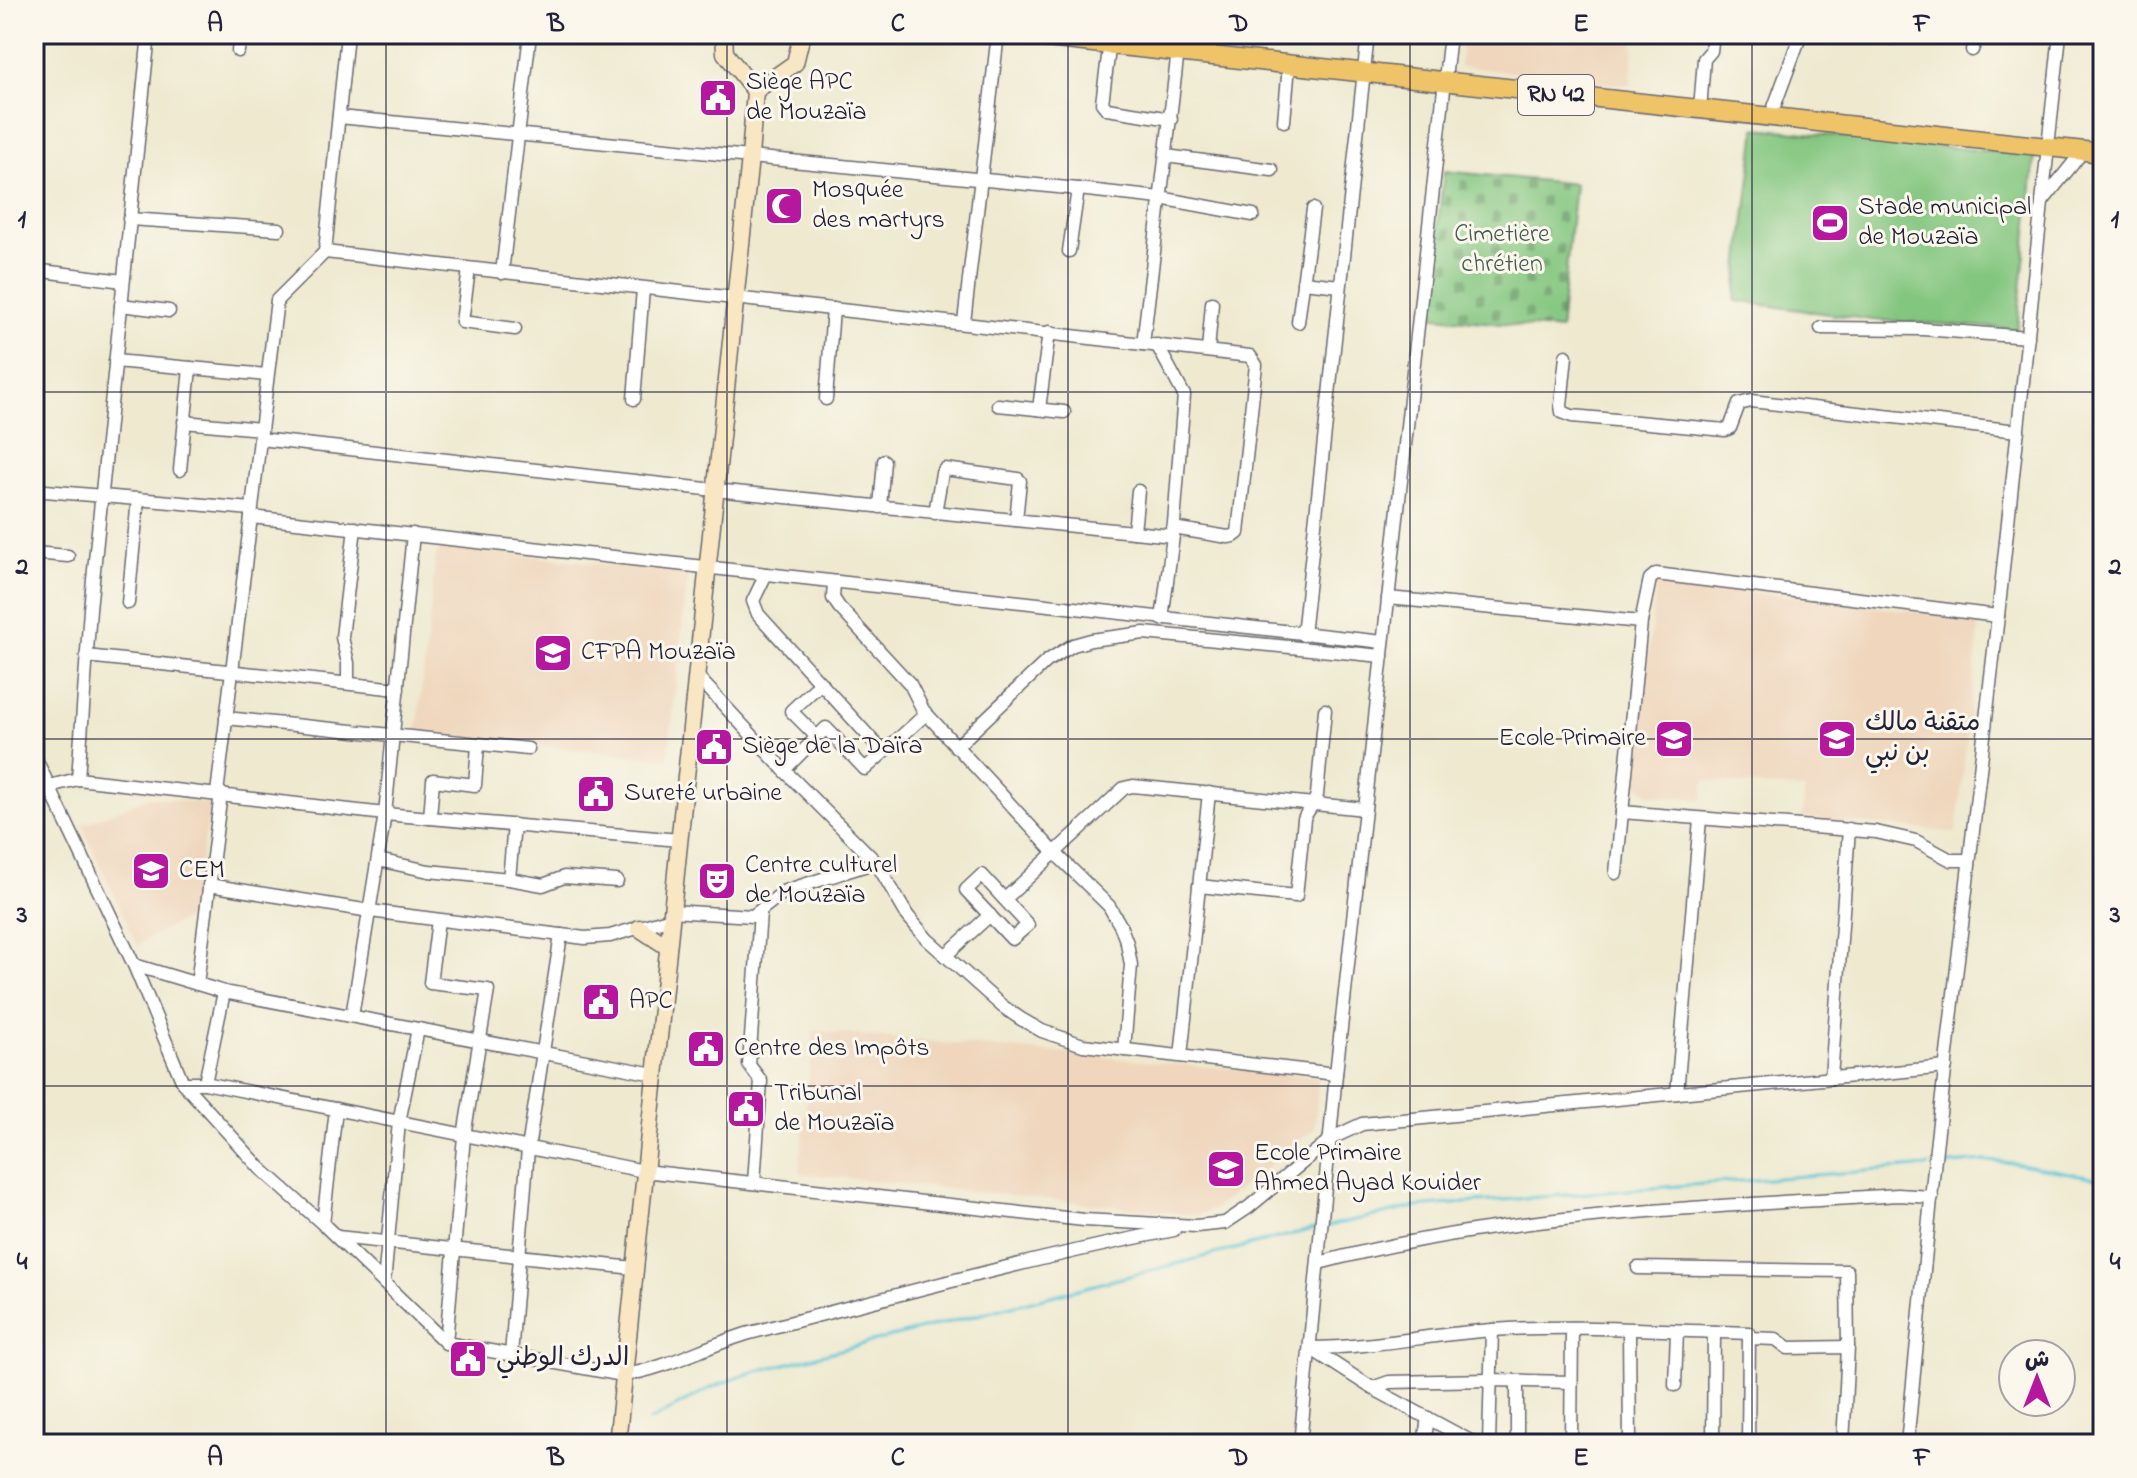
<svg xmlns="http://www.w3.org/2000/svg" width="2137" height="1478" font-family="'Indie Flower','Playpen Sans Arabic',sans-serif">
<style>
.built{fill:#efd6bc}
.cemetery{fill:url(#cemetery-stones);stroke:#52745d;stroke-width:2}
.pitch{fill:#83c67f;stroke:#52745d;stroke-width:2}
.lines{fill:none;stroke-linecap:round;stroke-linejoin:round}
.stream{stroke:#59c4d4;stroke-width:3}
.minor-casing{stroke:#69686f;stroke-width:15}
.secondary-casing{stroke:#69686f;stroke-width:19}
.primary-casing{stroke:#69686f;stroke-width:21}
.minor{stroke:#fff;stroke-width:12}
.secondary{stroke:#f9e7c3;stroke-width:16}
.primary{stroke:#efc469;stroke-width:18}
.grid{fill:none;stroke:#22223b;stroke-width:2;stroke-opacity:0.55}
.labels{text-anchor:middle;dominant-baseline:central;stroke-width:6;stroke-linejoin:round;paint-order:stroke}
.shield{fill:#fbf7ec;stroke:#636270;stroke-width:2}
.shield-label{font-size:24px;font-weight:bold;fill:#22223b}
.poi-label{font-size:26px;fill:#22223b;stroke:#fbf7ec;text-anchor:start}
.park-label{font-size:26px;fill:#445b53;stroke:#fbf7ec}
.neatline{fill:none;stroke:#22223b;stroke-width:3}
.grid-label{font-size:26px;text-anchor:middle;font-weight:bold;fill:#22223b}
</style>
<defs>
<pattern id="cemetery-stones" width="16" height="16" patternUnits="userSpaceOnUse" patternTransform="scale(2)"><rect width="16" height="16" fill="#83c67f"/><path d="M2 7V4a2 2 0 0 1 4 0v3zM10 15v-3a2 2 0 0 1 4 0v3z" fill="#6ba069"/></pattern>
</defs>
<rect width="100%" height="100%" fill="#fbf7ec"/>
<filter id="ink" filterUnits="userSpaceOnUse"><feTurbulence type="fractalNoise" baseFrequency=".0125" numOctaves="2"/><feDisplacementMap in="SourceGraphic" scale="16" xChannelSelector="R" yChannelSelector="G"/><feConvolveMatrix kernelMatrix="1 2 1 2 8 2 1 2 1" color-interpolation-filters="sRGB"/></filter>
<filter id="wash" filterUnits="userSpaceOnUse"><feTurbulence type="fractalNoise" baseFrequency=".006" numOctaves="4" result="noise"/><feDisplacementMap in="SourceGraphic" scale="32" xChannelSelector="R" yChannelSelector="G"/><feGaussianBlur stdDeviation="1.8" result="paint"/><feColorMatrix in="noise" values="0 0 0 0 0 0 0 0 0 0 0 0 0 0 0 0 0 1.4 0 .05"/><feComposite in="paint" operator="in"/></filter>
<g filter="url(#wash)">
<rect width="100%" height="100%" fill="#eee9cf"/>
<g class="built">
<path d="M1463 34H1635L1630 86 1460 66Z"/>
<path d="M444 547 688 573 668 759 417 732 436 554Z"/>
<path d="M1656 580 1980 620 1956 833 1802 817 1805 790 1705 780 1702 800 1649 794 1636 783Z"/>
<path d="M150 797 211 804 189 917 137 945 82 825Z"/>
<path d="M814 1031 1318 1077 1315 1128 1215 1209 1197 1215 799 1173Z"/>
</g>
<path class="cemetery" d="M1444 171 1575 184 1560 330 1428 316Z"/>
<path class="pitch" d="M1756 128 2035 156 2017 329 1873 320 1735 301Z"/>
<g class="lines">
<g class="stream">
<path d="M1940 1165 1985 1161 2014 1163 2103 1179"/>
<path d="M1324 1227 1415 1207 1929 1166"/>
<path d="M650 1421 710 1388 750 1373 1317 1228"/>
</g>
</g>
</g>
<g filter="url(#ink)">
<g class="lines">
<g class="minor-casing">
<g id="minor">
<path d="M347 34 325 252 1250 356 1256 365 1238 533 1234 536 1228 537 1173 528"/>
<path d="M1111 34 1102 103 1107 109 1171 119"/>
<path d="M1863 34 1892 38 1894 34"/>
<path d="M34 42 35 34"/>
<path d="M1972 50 1978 34"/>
<path d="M238 51 240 34"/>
<path d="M1700 110 1704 59 1711 51 1713 34"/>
<path d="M339 117 1078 189 1160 198 1253 215"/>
<path d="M1770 118 1801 34"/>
<path d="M1284 121 1289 65"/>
<path d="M1166 156 1272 170"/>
<path d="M2042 202 2083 151"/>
<path d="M129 219 279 229"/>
<path d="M1069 251 1078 189"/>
<path d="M469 269 462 322 515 329"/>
<path d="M34 270 123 281"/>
<path d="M502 273 530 34"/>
<path d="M1303 282 1340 286"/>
<path d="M121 305 169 311"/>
<path d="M964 322 998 34"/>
<path d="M1298 322 1313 209"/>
<path d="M1821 328 1923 329 2028 337"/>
<path d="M1143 344 1180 34"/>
<path d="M1208 351 1212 303"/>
<path d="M1566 356 1561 405 1562 412 1572 416 1725 430 1730 428 1739 404 1751 401 2018 431"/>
<path d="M115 361 267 375"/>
<path d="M634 399 643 289"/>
<path d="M826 399 833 309"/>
<path d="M998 405 1064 412"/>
<path d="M1039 409 1049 332"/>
<path d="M184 422 261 429"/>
<path d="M260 439 277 300 325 252"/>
<path d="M180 470 190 368"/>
<path d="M34 490 251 509"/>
<path d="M880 507 884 461"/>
<path d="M935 513 942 473 945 469 1018 479 1020 481 1016 520"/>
<path d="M251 517 260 439 715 490 1173 536 1184 395 1157 345"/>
<path d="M1134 532 1138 491"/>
<path d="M34 553 68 556"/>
<path d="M766 574 753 601 758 614 883 752"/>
<path d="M834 582 833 598 839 607 910 684 923 710 1055 853 1109 906 1120 925 1127 943 1131 965 1124 1050"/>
<path d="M1388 598 1641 622"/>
<path d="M128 603 138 499"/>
<path d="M1162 619 1173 536"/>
<path d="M1303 635 1368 34"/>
<path d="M86 656 398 689"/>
<path d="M696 675 784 770 876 862 907 915 927 939 1002 1006 1021 1019 1042 1031 1083 1045 1336 1074"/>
<path d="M348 683V663L342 637 355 528"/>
<path d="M226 718 528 749"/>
<path d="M817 737 791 711 821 683"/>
<path d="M956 747 1047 661 1073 645 1091 640 1144 633 1382 656"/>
<path d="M34 755 134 965 183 1083 260 1168 323 1224 446 1343 623 1375C667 1369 707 1345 750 1333 891 1297 1031 1258 1174 1230"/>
<path d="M784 770 826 728 865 769 926 714"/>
<path d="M78 779 385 814 679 840"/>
<path d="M49 786 78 779 90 609 149 34"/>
<path d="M217 793 251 517 1383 642"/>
<path d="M1622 812 1876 832 1916 841 1951 860H1968"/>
<path d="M430 818 433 780 475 785 478 745"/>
<path d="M378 860 429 871 509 879 514 825"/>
<path d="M1616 873 1641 622 1650 579 1656 574 1998 616"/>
<path d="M982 875 1028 925 1012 939 966 890Z"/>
<path d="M509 879 543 885 564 877 617 881"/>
<path d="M209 885 370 911 585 938 610 936 671 918"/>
<path d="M1199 886 1296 896 1304 819C1307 810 1314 805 1317 795L1325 710"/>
<path d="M1005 899 1124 788 1133 786 1365 809"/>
<path d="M671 911 753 916 785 891 876 862"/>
<path d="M438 920 430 983 488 990 464 1136 446 1343"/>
<path d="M945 956 990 915"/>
<path d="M134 965 224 992 654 1074"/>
<path d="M197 984 221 793"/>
<path d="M352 1016 385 814 413 534"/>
<path d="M1181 1056 1209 793"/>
<path d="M1831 1078 1849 829"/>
<path d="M183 1083H205L644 1171 1084 1220 1196 1226 1225 1223 1249 1207 1332 1138 1362 1124 1946 1067"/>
<path d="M205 1083 224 992"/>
<path d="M1677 1093 1700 819"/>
<path d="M754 1183 761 1081 749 1065 760 913"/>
<path d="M323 1224 336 1109"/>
<path d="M337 1237 634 1268"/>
<path d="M1319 1263C1508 1212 1704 1208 1898 1195L1932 1197"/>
<path d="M1638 1268 1847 1271 1848 1347"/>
<path d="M384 1283 399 1122 418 1029"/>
<path d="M1629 1330 1630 1444"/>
<path d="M1749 1338 1776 1339 1788 1348 1848 1347 1843 1444"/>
<path d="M1310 1348C1372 1348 1432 1334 1493 1330 1577 1324 1664 1331 1749 1333L1748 1444"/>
<path d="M1310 1348 1372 1388 1476 1444"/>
<path d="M511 1355 528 1149 561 935"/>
<path d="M1517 1381V1444"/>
<path d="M1675 1385 1677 1331"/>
<path d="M1372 1388 1389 1382 1489 1380 1571 1382"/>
<path d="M1300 1444 1336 1074 1450 34"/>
<path d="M1424 1444 1428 1418"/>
<path d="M1489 1444 1492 1330"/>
<path d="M1571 1444 1572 1328"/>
<path d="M1713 1444 1714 1332"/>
<path d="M1907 1444 1936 1148 1998 616 2060 34"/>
</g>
</g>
<g class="secondary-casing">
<g id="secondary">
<path d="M755 91 795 63 802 34"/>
<path d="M639 928 668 947"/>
<path d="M617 1444 750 157 755 91 725 53 724 34"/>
</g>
</g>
<g class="primary-casing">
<path id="primary" d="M1010 34 2103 153"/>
</g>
<use href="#minor" class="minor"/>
<use href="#secondary" class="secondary"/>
<use href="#primary" class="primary"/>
</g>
</g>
<path class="grid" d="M386 34V1444M727 34V1444M1068 34V1444M1410 34V1444M1752 34V1444M34 392H2103M34 739H2103M34 1086H2103"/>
<defs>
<g id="civic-square" transform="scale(2)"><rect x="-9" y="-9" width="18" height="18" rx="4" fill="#b5179e" stroke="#fbf7ec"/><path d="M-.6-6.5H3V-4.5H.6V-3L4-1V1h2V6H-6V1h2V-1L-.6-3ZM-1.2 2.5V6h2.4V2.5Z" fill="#fff"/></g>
<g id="mosque-square" transform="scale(2)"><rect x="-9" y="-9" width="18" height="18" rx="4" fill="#b5179e" stroke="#fbf7ec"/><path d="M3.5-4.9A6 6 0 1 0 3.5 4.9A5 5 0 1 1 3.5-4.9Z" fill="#fff"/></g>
<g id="stadium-square" transform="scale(2)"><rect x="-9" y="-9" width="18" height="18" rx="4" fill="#b5179e" stroke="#fbf7ec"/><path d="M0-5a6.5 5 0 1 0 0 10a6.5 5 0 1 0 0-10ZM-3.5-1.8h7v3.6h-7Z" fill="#fff"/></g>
<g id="university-square" transform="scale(2)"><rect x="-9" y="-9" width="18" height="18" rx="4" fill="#b5179e" stroke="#fbf7ec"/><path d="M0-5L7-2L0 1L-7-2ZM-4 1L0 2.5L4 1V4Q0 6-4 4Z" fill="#fff"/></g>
<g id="school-square" transform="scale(2)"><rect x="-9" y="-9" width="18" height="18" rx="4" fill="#b5179e" stroke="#fbf7ec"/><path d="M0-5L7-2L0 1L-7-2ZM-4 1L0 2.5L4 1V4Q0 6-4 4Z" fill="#fff"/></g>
<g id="theatre-square" transform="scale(2)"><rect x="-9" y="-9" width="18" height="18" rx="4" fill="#b5179e" stroke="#fbf7ec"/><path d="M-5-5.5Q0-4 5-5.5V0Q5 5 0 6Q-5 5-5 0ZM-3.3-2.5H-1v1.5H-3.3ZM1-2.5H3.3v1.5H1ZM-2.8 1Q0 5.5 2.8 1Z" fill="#fff"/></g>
</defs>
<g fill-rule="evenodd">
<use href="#civic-square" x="718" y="98"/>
<use href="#mosque-square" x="784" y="206"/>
<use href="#stadium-square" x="1830" y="223"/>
<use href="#university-square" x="553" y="653"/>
<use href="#school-square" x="1674" y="739"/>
<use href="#school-square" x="1837" y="739"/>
<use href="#civic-square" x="714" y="747"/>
<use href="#civic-square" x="596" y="794"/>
<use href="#school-square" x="151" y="871"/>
<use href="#theatre-square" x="717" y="881"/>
<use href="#civic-square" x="601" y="1002"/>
<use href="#civic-square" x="706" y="1049"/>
<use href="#civic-square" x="746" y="1109"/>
<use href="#school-square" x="1226" y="1169"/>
<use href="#civic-square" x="468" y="1359"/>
</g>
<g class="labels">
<rect class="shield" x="1518" y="75" width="76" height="40" rx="6"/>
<g class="shield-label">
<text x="1556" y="95">RN 42</text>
</g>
<g class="poi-label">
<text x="746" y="83">Siège APC<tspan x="746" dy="30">de Mouzaïa</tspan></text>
<text x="812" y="191">Mosquée<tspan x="812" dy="30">des martyrs</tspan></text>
<text x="1858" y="208">Stade municipal<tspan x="1858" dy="30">de Mouzaïa</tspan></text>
<text x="581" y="653">CFPA Mouzaïa</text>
<text x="1865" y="724">متقنة مالك<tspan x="1865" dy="30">بن نبي</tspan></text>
<text x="1646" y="739" text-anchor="end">Ecole Primaire</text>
<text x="742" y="747">Siège de la Daïra</text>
<text x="624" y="794">Sureté urbaine</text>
<text x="745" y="866">Centre culturel<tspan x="745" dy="30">de Mouzaïa</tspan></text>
<text x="179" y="871">CEM</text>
<text x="629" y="1002">APC</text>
<text x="734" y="1049">Centre des Impôts</text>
<text x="774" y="1094">Tribunal<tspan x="774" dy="30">de Mouzaïa</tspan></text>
<text x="1254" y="1154">Ecole Primaire<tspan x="1254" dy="30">Ahmed Ayad Kouider</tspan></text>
<text x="496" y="1359">الدرك الوطني</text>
</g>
<g class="park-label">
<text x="1502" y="235">Cimetière<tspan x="1502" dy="30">chrétien</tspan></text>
</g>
</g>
<rect width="2137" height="1478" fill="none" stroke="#fbf7ec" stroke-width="88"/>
<g transform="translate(2037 1378)"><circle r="38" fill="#fbf7ec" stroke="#a4a2a5" stroke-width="2"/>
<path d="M0-6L14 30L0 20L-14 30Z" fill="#b5179e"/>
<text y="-12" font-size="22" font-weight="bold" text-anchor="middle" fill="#22223b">ش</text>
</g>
<rect x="44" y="44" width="2049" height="1390" class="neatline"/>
<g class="grid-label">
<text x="215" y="31">A</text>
<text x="556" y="31">B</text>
<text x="898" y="31">C</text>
<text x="1239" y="31">D</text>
<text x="1581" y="31">E</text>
<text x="1922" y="31">F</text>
<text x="22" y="227">1</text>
<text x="2115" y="227">1</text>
<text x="22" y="574">2</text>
<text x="2115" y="574">2</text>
<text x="22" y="922">3</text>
<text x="2115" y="922">3</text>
<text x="22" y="1269">4</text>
<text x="2115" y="1269">4</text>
<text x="215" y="1465">A</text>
<text x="556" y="1465">B</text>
<text x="898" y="1465">C</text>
<text x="1239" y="1465">D</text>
<text x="1581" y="1465">E</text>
<text x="1922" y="1465">F</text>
</g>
</svg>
